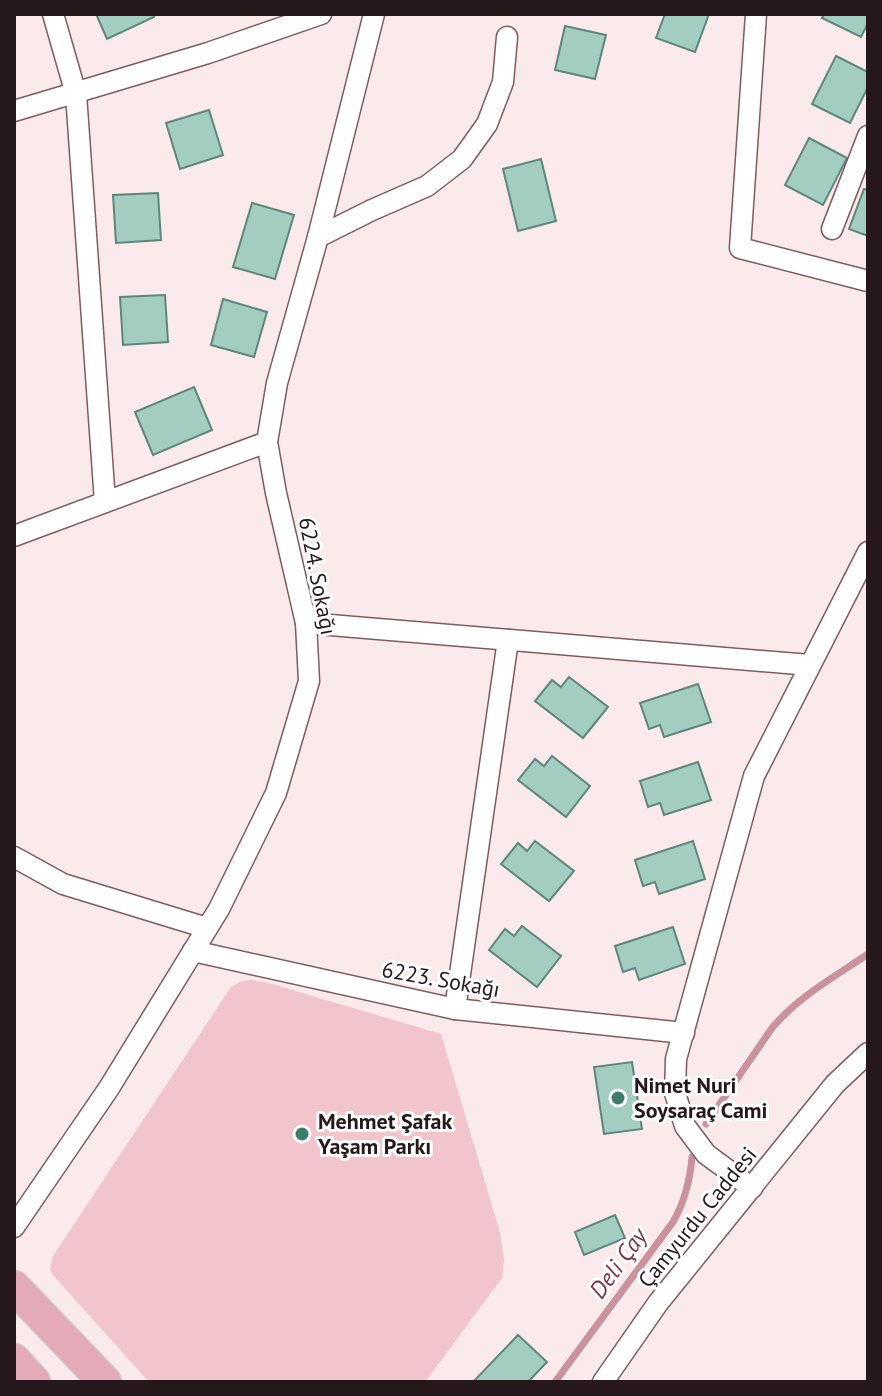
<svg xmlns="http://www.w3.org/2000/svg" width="882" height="1396" font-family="'PT Sans',sans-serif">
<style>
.green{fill:#f2c4cc}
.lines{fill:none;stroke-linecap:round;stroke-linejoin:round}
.stream{stroke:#ca929d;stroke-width:7}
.building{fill:#a3cdc1;stroke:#5f867b;stroke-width:2}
.street-casing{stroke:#7f5b62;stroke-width:23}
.primary-casing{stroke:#cfcccd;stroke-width:35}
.street{stroke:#fff;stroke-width:20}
.primary{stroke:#e5aab8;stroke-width:32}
.poi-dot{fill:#3b7c6b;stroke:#fff;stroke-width:3}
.labels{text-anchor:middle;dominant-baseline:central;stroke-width:6;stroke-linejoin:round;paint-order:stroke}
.street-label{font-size:22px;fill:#26181a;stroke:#fff}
.poi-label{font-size:22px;font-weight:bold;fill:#26181a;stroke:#fff;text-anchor:start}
.water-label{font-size:24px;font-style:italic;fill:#7b3547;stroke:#fff}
</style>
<rect width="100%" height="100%" fill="#fbeaec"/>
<path class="green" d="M250 980 265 982 441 1034 500 1233 504 1261 502 1278 425 1382H149L53 1275 50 1269 53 1256 231 987 240 982Z"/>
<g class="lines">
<g class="stream">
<path d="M706 1124 772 1028C798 997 834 977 868 954"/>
<path d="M555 1382 673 1222C685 1201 690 1181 692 1157"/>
</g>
</g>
<g class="building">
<path d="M96 14H153L154 17 107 39Z"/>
<path d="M665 14H709L695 52 656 38Z"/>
<path d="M824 14H868V23L861 37 822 18Z"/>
<path d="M565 26 606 35 595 79 555 70Z"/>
<path d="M836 56 868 72V87L850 123 812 104Z"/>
<path d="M209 110 223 155 180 169 166 123Z"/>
<path d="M809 138 847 158 823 205 785 185Z"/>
<path d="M541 159 556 221 518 231 503 169Z"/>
<path d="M864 189 868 190V236L849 229Z"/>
<path d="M158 193 161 240 116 243 113 195Z"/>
<path d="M252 203 294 215 275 279 233 267Z"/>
<path d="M165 295 168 342 123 345 120 297Z"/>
<path d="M223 299 267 312 254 357 211 345Z"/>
<path d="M194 387 212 430 153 455 135 412Z"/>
<path d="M569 677 608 707 583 738 535 701 552 680 561 687Z"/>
<path d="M698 684 711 722 664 737 660 725 649 729 640 703Z"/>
<path d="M552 756 590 786 566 817 518 780 535 759 544 766Z"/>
<path d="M698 762 711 800 664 815 660 803 648 807 640 781Z"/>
<path d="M535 841 574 871 549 901 501 864 518 843 527 851Z"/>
<path d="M693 841 705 879 659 894 655 882 643 886 635 860Z"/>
<path d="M522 926 561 956 537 987 489 950 505 929 514 936Z"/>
<path d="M673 927 685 964 639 980 635 968 623 972 615 946Z"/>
<path d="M632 1062 642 1129 604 1134 594 1067Z"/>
<path d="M615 1215 625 1238 584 1255 575 1232Z"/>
<path d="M518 1335 547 1362 528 1382H473Z"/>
</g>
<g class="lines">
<g class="street-casing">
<g id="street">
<path d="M53 14 76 94 105 502"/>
<path d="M756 14 740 248 868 281"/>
<path d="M14 111 208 53 321 14"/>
<path d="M832 229 868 136"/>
<path d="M318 237 372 210 427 186 462 159 487 124 503 82 507 37"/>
<path d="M14 536 267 442"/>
<path d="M306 623 810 665"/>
<path d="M14 857 63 884 207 928"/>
<path d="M193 951 455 1009 684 1033"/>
<path d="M455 1009 508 640"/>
<path d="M752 1188 706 1154 685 1126 675 1093 676 1059 754 776 868 552"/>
<path d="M14 1227 109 1088 219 909 276 793 309 681 306 623 276 493 267 442 277 383 318 237 374 14"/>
<path d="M603 1382 658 1303 835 1084 868 1053"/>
</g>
</g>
<g class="primary-casing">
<g id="primary">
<path d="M14 1287 105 1382"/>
<path d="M14 1360 34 1382"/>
</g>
</g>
<use href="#street" class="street"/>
<use href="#primary" class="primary"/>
</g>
<g class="poi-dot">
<circle cx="618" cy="1098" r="8"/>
<circle cx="302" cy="1134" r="8"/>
</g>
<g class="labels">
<g class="street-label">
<text transform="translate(318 576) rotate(79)">6224. Sokağı</text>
<text transform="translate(441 979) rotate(10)">6223. Sokağı</text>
<text transform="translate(697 1217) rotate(-51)">Çamyurdu Caddesi</text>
</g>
<g class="poi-label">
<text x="634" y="1085">Nimet Nuri<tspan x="634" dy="25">Soysaraç Cami</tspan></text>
<text x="318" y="1121">Mehmet Şafak<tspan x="318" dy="25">Yaşam Parkı</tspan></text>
</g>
<g class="water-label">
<text transform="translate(618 1263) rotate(-54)">Deli Çay</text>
</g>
</g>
<rect width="882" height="1396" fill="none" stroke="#26181a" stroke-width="32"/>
</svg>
